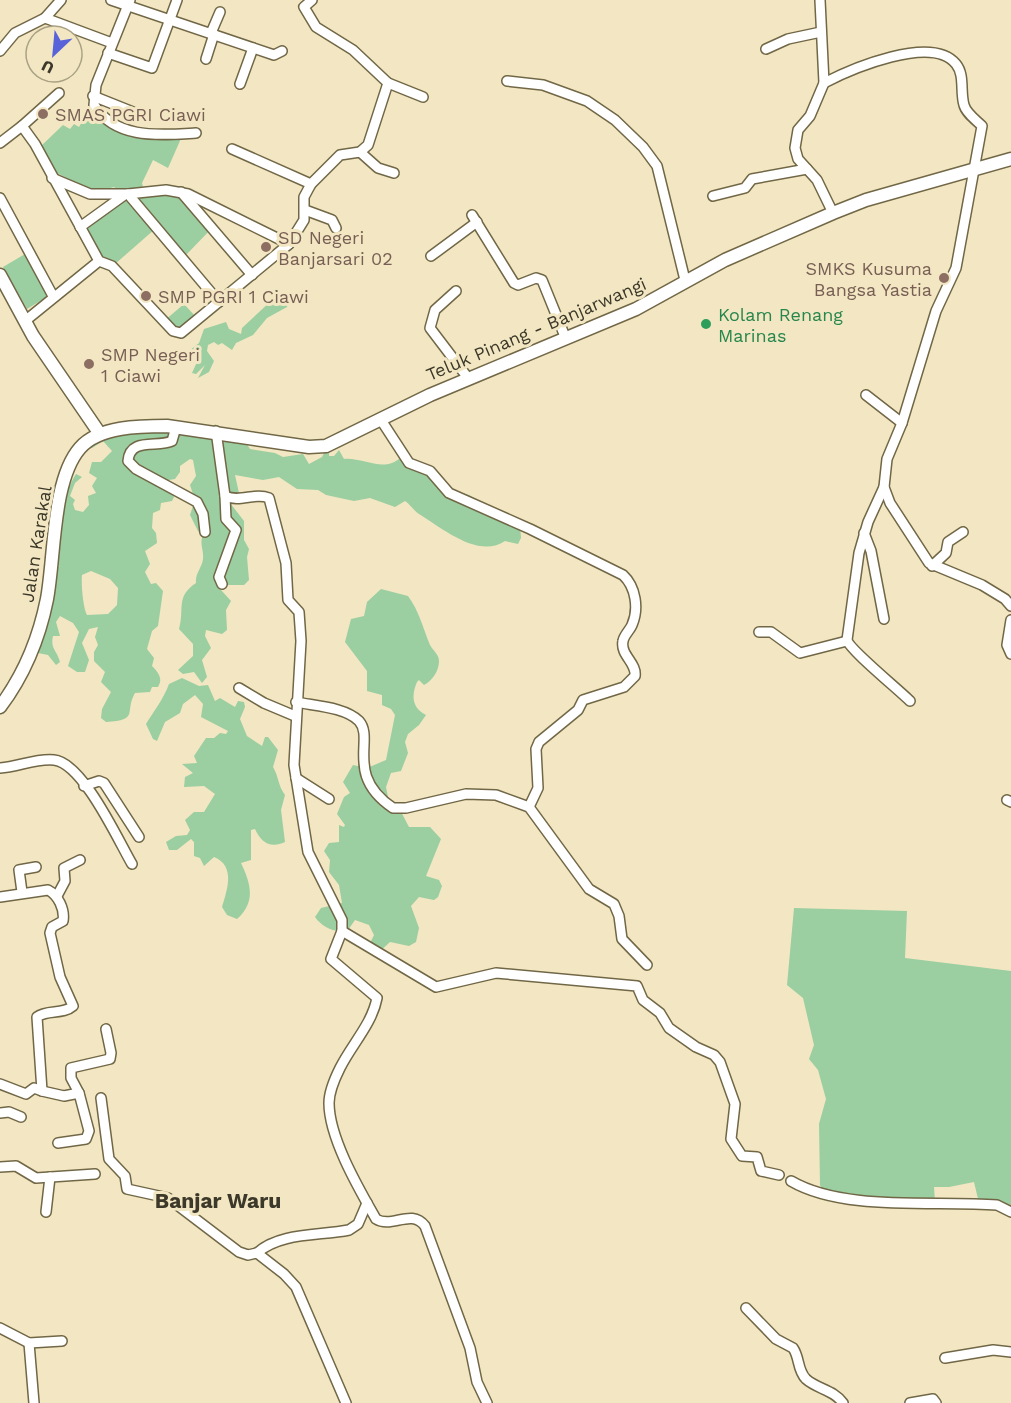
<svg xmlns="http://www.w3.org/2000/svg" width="1011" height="1403" font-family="'Work Sans',sans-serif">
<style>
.green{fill:#9bcea1;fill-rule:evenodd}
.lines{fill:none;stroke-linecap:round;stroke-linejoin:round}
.minor-casing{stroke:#716746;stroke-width:12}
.major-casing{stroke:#716746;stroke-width:15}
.minor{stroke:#fff;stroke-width:9}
.major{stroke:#fff;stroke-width:12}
.education-dot{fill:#8d6e63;stroke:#f2e7c2;stroke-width:2}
.leisure-dot{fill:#2e9e5b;stroke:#f2e7c2;stroke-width:2}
.labels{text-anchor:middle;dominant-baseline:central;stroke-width:6;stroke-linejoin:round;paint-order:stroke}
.education-label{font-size:18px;fill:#785e54;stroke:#f2e7c2;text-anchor:start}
.leisure-label{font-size:18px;fill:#27864d;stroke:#f2e7c2;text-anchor:start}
.street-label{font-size:18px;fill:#3d392a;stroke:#f2e7c2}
.quarter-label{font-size:21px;font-weight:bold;fill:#3d392a;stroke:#f2e7c2}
</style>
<rect width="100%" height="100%" fill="#f2e7c2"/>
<g class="green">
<path d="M91 106 120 130 169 129 183 134 168 168 153 160 142 183 144 191 170 187 212 228 186 255 153 219 155 229 115 264 100 254 84 228 122 193 114 187 95 192 57 173 47 165 41 146 63 125 70 129 74 124 79 127Z"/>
<path d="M25 254 50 295 27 309 3 267Z"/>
<path d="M274 289 290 297 287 307 267 318 253 335 236 343 232 350 222 343 218 345 214 342 208 345 207 351 214 361 209 372 198 378 205 365 196 374 192 373 197 362 189 351 199 343 204 329 226 322 229 329 241 334 242 328 272 300Z"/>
<path d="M184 304 196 317 182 330 164 321Z"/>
<path d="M216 424V431L229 439 246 443 250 449 275 453 283 457 303 454 309 464 322 457 326 449H329V456H334L339 450 344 459C362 457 384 473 400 458L409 459 445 488 469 495 520 524 521 538 518 544 505 541C479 559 443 529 419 514 414 511 411 505 405 501L395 507 370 498 354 501 326 495 318 490 297 489 279 477 263 480 235 475 239 493 227 499 244 521V540L249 549 247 557 249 580 244 585H220L221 590 231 601 226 610 227 630 222 634 206 630 205 636 211 648 202 660 207 677 202 683 194 672 183 674 178 670 193 656V644L179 629C185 609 175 597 196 583 195 573 202 568 203 559 204 549 199 545 203 535L198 531 190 515 195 500 190 485 196 476 193 460 190 459 180 466V472L175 479 163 481 162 490 170 489 174 497 172 501 161 503 160 510 153 513 152 528 156 533 157 543 145 551 150 564 145 572 151 584 156 583 163 591 158 626 152 631 147 649 154 658 152 666C159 673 163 679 158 687H152L150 692 135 693C124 712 140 720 106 722L101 718 102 709 111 692 101 682 105 672 94 661V652L98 645 95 637 98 627 89 629 82 643 89 660 85 672H77L68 666 79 632 73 623 60 616 56 622 60 636H53C50 649 57 650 60 662L56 665 48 655 38 653 57 565 60 567 56 562C59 534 60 499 76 474L82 477 75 483 70 496 75 500 73 504 75 510 83 512 89 505 88 496 96 493 92 486 97 478 89 473 92 462H101L112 451 103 441 92 448 90 447 95 436 158 428 163 433 170 430 212 427ZM91 571 110 579 118 588 117 605 108 614 87 615C83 608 81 583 82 575Z"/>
<path d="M381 589 408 596C419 611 423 628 430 645 433 651 439 654 439 661 439 671 432 681 424 685L419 680 417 682C411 696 412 708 426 715L419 725 408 734 405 742 408 753 401 771 391 773 386 787 388 797 398 806 409 827H430L441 839 426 876 439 880 442 886 438 897 434 900 419 897 411 906 419 928 416 942 409 946 390 942 378 953 368 947 374 935 369 925 355 920 348 930C335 934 322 927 315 917L321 908 342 903 339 885 329 872 330 860 324 851 329 843 339 842V825L344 827 345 825 337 814 344 797 350 793 343 782 353 765 367 768 386 760 395 715 391 709 382 705V695L367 691V671L345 642 351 619 364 616 367 602Z"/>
<path d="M182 678 199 686 208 685 215 701 220 698 235 707 238 701 244 702 245 707 240 719 247 736 262 746 265 737H268L278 750 273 767C279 777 278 786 285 795L281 810 285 842C270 849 261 842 255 829L251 830V860L241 863C251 884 256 902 237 919L227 915 222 907C227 890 236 866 214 857L204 866 200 858 194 856V842L191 839 177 850H169L166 842 176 836 187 835 190 830 185 820 194 812H204L215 794 204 786 184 787 185 777 193 773 182 764 197 763 194 756 206 738H214L220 733 226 734 228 731 201 717 203 704 195 695 183 704 180 713 165 722 157 741 153 739 146 724C154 711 164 698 169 684Z"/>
<path d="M794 908 907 911 905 958 1011 971V1205L979 1203 974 1182 949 1187H934L935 1202 884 1203 822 1189 820 1185 819 1124 826 1099 818 1070 809 1059 814 1045 803 998 787 985Z"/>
</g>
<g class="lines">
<g class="minor-casing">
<g id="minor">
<path d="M111 0 274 55 282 51"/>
<path d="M130 0 96 85 94 105C116 140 160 135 196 133"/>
<path d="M820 0 824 83 810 116 798 130 795 148 798 159 817 180 833 213"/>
<path d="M45 18 112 43"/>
<path d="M211 33 220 12"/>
<path d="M766 49 788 39 821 32"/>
<path d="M0 51 15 33 45 18 61 0"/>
<path d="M108 53 152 68 177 0"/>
<path d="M206 59 214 34"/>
<path d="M507 81 543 85 587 101 615 120 643 147 657 166 685 280"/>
<path d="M388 83 423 97"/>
<path d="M824 83C851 69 932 34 956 64 965 75 960 92 964 105 966 113 976 120 982 126L956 268 936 311 902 423 887 459 884 487 890 503 929 563 982 585 1005 599 1011 606"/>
<path d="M240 84 253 48"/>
<path d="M93 96 138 114"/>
<path d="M22 126 59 93"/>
<path d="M0 143 22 126 35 144 99 261 112 266 173 331 181 333 289 244 304 220V197L311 184 340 155 360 152 368 145 388 83 353 50 316 27 304 7 312 0"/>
<path d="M232 149 311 184"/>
<path d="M360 152 378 168 394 173"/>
<path d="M52 178 90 194H128"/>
<path d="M181 192 252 275"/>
<path d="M713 196 745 188 752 179 807 169"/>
<path d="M0 198 53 296"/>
<path d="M305 210 332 220 336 228"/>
<path d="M472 215 514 283 518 285 536 278 542 280 566 339"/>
<path d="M80 227 123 196"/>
<path d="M431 256 477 222"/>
<path d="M456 291 435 310 430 328 468 378"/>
<path d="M219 302 128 194 166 190 188 194 289 244"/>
<path d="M25 321 99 261"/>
<path d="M866 395 902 423"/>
<path d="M381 420 409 463 430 471 449 493 530 529 623 575C636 587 639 609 632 625 630 630 624 635 623 641 620 655 637 663 635 676L624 687 583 700 578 710 539 742 536 749 538 788 529 807"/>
<path d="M176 427 172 441C157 448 130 437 128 461L136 469 197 502 203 514 205 532"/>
<path d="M216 431 225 496C240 503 255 492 269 498L286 563 288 600 299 612 301 641 294 765 308 852 342 920V931L331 959 377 998C372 1024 352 1044 340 1068 335 1078 329 1092 329 1103 329 1138 359 1189 376 1219 392 1229 411 1208 425 1226L470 1348 477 1382 487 1403"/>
<path d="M884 487 868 522 859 553 847 640C849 649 899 690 910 701"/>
<path d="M864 533 871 551 884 619"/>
<path d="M932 566 946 553 948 542 963 532"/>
<path d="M222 584 219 577 236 530 226 519 225 496"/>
<path d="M1011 620 1007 645 1011 654"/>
<path d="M759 632H771L800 653 847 641"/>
<path d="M239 688 264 703 295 716"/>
<path d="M296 702C315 706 345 707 359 721 375 739 344 775 393 808H406L466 794 496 795 529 807 589 889 614 904 619 916 622 939 647 965"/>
<path d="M0 768C18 767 36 758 54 760 83 763 118 840 132 864"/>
<path d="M296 778 329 799"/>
<path d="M84 786 99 781 104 783 139 837"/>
<path d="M1007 800 1011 802"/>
<path d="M22 892 19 870 36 867"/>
<path d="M57 896 65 881 64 868 80 860"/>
<path d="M0 897 48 890C58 895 65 909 63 921L52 927 50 933 60 977 73 1006C63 1015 47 1009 37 1017L42 1091 64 1096 79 1093 89 1131 86 1139 58 1143"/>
<path d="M342 931 436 987 496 973 637 986 643 1000 660 1013 669 1028 696 1047 714 1055 720 1062 735 1104 731 1139 742 1156 757 1157 761 1171 779 1175"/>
<path d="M0 1084 26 1094 34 1088 42 1091"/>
<path d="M79 1093 71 1078V1068L110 1059 111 1053 106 1029"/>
<path d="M101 1098 109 1159 125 1176 127 1189 168 1198 239 1252 248 1255 257 1253 284 1274 296 1287 346 1403"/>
<path d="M0 1113 9 1112 21 1117"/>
<path d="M0 1167 16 1166 36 1178 95 1174"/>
<path d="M791 1181C844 1212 936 1200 997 1205L1011 1212"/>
<path d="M46 1212 50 1177"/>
<path d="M257 1253C280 1232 320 1236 349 1230L358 1224 367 1203"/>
<path d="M746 1308 776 1339 793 1348C800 1358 797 1370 806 1379 817 1389 834 1390 843 1403"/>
<path d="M0 1328 29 1343 62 1341"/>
<path d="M29 1343 34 1403"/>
<path d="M945 1358 993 1350 1011 1352"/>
<path d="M910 1403 933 1399 936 1403"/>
</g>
</g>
<g class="major-casing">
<g id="major">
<path d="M0 275 33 336 100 434"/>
<path d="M0 707C24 675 39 639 47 599 55 556 52 480 80 448 99 426 141 426 167 426L309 447 326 446 430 395 636 309 725 260 833 213 866 200 1011 159"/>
</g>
</g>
<use href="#minor" class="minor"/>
<use href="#major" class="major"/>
</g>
<g class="education-dot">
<circle cx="43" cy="114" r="6"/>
<circle cx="266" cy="247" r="6"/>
<circle cx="944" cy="278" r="6"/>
<circle cx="146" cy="296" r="6"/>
<circle cx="89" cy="364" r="6"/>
</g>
<circle class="leisure-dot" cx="706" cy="324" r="6"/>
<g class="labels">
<g class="education-label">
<text x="55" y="114">SMAS PGRI Ciawi</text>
<text x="278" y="237">SD Negeri<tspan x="278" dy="21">Banjarsari 02</tspan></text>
<text x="932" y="268" text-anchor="end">SMKS Kusuma<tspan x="932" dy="21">Bangsa Yastia</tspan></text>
<text x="158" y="296">SMP PGRI 1 Ciawi</text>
<text x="101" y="354">SMP Negeri<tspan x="101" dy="21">1 Ciawi</tspan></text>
</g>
<g class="leisure-label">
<text x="718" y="314">Kolam Renang<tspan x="718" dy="21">Marinas</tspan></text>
</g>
<g class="street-label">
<text transform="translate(536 329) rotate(-23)">Teluk Pinang - Banjarwangi</text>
<text transform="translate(36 544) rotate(-81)">Jalan Karakal</text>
</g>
<g class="quarter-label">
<text x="218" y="1200">Banjar Waru</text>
</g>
</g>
<g transform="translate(54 54) rotate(206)"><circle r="28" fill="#f2e7c2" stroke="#aaa185" stroke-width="1.5"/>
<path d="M0-4.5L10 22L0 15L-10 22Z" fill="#5862d9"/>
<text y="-9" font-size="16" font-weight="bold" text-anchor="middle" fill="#3d392a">U</text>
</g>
</svg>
